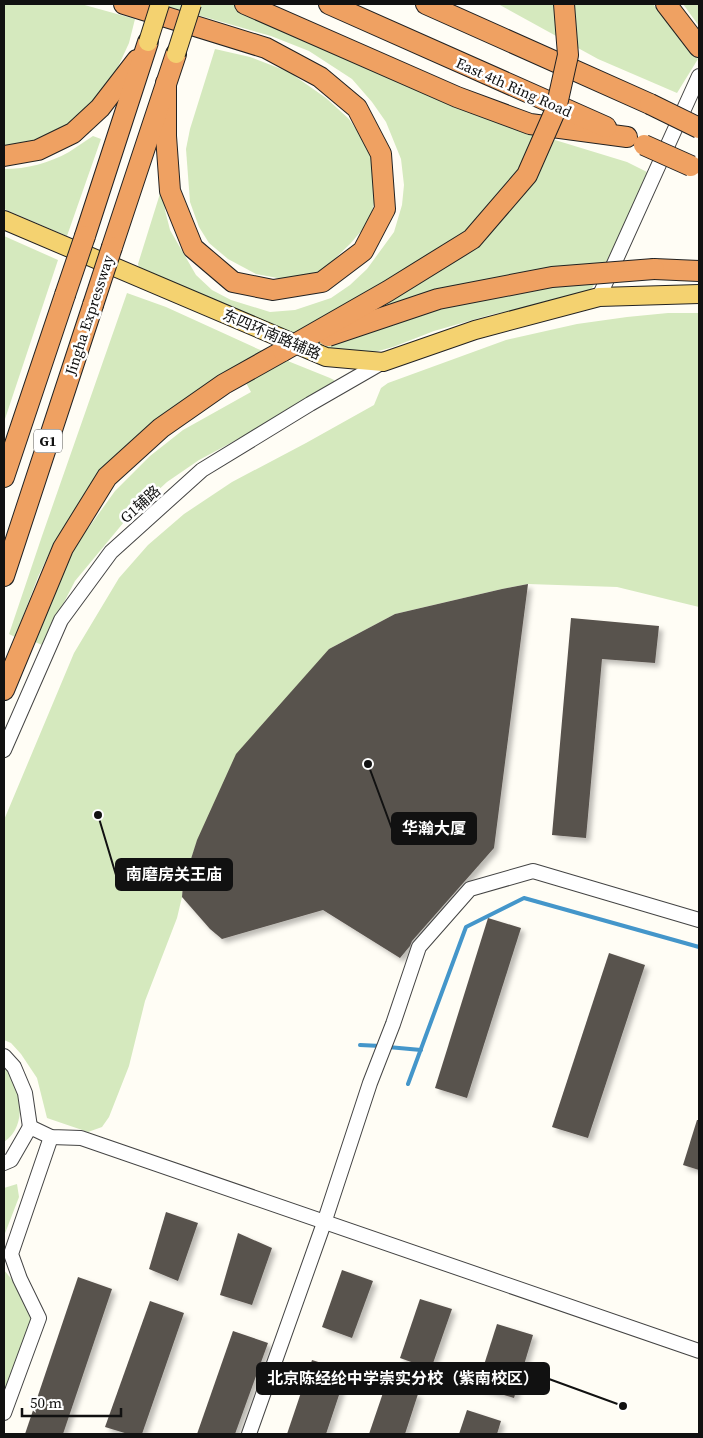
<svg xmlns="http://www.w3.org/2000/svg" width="703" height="1438" font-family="'Source Serif 4','Noto Sans SC',serif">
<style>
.green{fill:#d5e9be}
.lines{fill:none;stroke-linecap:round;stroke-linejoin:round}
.stream{stroke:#4496ca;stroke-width:4}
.building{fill:#59524d;filter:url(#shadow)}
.minor-casing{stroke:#444;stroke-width:16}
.major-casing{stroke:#222;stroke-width:20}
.highway-casing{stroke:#222;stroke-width:22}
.minor{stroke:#fff;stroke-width:14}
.major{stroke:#f4d270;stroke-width:18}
.highway{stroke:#efa162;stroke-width:20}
.major-bridge-casing{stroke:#222;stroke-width:20;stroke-linecap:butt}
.highway-bridge-casing{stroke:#222;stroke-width:22;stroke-linecap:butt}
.major-bridge{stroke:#f4d270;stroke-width:18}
.highway-bridge{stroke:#efa162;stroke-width:20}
.labels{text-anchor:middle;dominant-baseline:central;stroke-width:5;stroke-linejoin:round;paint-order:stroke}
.shield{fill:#fff;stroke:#585858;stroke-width:1}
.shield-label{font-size:14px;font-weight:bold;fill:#111}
.street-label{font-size:15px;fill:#111;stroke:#fff}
.leader{fill:none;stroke:#111;stroke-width:2}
.callout-dot{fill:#111;stroke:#fff;stroke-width:2}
.callout{fill:#111;stroke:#111;stroke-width:2}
.callout-label{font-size:16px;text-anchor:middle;font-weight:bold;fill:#fff}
</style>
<defs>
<filter id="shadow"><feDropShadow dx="4" dy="4" stdDeviation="2.5" flood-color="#0004"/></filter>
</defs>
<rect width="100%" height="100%" fill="#fffdf5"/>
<g class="green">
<path d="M4 4H81L135 19 129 43 117 69 95 101 64 129 23 147 4 146Z"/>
<path d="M159 4H236L519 129 627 162 647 172 609 261 590 291 567 298 490 315 434 331 393 347 364 355H342L139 268 138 264 163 184 165 210 170 230 196 275 212 290 231 300 270 312 295 310 331 298 350 285 367 269 394 232 402 205 404 185 401 159 386 122 372 102 352 79 309 51 271 36Z"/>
<path d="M498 4H653L698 59 677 93 598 59Z"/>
<path d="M683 4H699V26Z"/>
<path d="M215 49 250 57 289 72 326 98 349 119 371 151 378 184 370 221 350 244 322 271 288 280 256 274 228 259 209 243 199 227 190 202 186 149 190 129Z"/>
<path d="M93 136 101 139 67 236 4 209V169C27 169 49 163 69 152 77 147 85 141 93 136Z"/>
<path d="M4 236 58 260 4 422Z"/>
<path d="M127 293 166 307 258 349 330 378 334 380 335 384 240 438 199 460 167 482 124 522 75 581 42 645 33 641 74 548 115 491 150 456 183 430 251 392 239 370 87 492 61 531 53 545 38 577 15 637 9 634 42 536Z"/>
<path d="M668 313H699V607L617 587 528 584 502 589 395 614 329 649 197 841 183 884 182 897 177 918 145 1001 129 1066 109 1117 102 1127 88 1132 47 1118 37 1078 21 1054 11 1043 4 1040V820L74 653 119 578 148 545 184 514 232 482 306 443 374 405 381 388 388 383 506 340 577 324 627 317Z"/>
<path d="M4 1066C21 1086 29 1125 4 1142Z"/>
<path d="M17 1184 19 1197 4 1236V1188Z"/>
<path d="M4 1270 13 1281 33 1319 4 1401Z"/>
</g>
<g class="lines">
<g class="stream">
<path d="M360 1045 381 1046"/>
<path d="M388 1047 421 1050"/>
<path d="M408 1084 466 927 524 898 699 947"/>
</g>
</g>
<g class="building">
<path d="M528 584 494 848 412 941 410 946 400 958 323 910 222 939 210 929 182 897 183 884 197 840 236 754 329 649 395 614 502 589Z"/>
<path d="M571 618 659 626 655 663 602 659 586 838 552 835Z"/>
<path d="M488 918 521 928 467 1098 435 1088Z"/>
<path d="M609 953 645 965 588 1138 552 1127Z"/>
<path d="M697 1120H699V1170L683 1165Z"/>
<path d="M166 1212 198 1223 178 1281 149 1269Z"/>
<path d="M238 1233 272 1248 252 1305 220 1295Z"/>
<path d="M342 1270 373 1281 352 1338 322 1327Z"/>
<path d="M78 1277 112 1289 63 1434H25Z"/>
<path d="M420 1299 452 1309 431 1369 400 1358Z"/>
<path d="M150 1301 184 1313 142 1434H128L105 1427Z"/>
<path d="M497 1324 533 1335 514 1398 477 1387Z"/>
<path d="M233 1331 268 1343 235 1434H197Z"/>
<path d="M312 1360 347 1371 326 1434H287Z"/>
<path d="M386 1384 418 1394 405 1434H369Z"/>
<path d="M467 1410 501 1421 497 1434H459Z"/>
</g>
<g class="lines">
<g class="minor-casing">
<g id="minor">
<path d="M599 297 699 76"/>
<path d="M4 750 61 620 111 552 202 470 310 404 383 362"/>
<path d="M4 1056 14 1067 25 1093 30 1127"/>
<path d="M4 1163 11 1160 30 1127 51 1137 81 1138 699 1351"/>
<path d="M4 1413 39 1318 20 1279 11 1254 51 1137"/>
<path d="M249 1434 324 1223 370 1083 393 1024 419 947 470 889 533 871 699 920"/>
</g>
</g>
<g class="major-casing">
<path id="major" d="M4 220 326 357 383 362 475 330 599 297 699 294"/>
</g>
<g class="highway-casing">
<g id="highway">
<path d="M124 4 266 48 320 77 357 108 381 154 385 209 363 251 322 282 273 290 233 282 193 248 170 191 166 136V83"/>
<path d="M245 4 457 97 530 124 627 137"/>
<path d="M329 4 606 127"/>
<path d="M426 4 650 104"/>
<path d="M666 4 699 47"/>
<path d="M4 156 38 150 73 133 100 108 137 60"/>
<path d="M85 236 148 42"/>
<path d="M112 247 176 54"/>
<path d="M654 269 699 271"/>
<path d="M4 477 65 295"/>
<path d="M4 576 93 305"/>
<path d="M4 690 63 548 107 477 161 428 224 384 283 351"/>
</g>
</g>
<use href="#minor" class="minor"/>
<use href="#major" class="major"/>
<use href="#highway" class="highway"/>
<g class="major-bridge-casing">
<g id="major-bridge">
<path d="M148 42 160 4"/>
<path d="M176 54 192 4"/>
</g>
</g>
<g class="highway-bridge-casing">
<g id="highway-bridge">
<path d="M650 104 699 128"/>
<path d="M644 145 691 166"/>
<path d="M65 295 85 236"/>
<path d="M93 305 112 247"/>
<path d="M328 336 438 299 552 277 654 269"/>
<path d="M283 351 388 291 472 239 527 175 556 109 568 55 564 4"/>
</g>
</g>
<use href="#major-bridge" class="major-bridge"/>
<use href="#highway-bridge" class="highway-bridge"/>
</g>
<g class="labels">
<rect class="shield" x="34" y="429.5" width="28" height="23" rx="4"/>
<g class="shield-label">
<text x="48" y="441">G1</text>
</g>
<g class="street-label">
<text transform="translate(514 87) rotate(24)">East 4th Ring Road</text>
<text transform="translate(89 315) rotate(-72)">Jingha Expressway</text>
<text transform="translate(272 334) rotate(23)">东四环南路辅路</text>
<text transform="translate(140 504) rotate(-42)">G1辅路</text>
</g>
</g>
<path class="leader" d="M368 764L392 829M98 815L116 875M623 1406L549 1379"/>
<g class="callout-dot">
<circle cx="368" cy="764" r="5"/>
<circle cx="98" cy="815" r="5"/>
<circle cx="623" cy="1406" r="5"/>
</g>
<g class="callout">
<rect x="392" y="813" width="84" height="31" rx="5"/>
<rect x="116" y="859" width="116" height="31" rx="5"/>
<rect x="257" y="1363" width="292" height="31" rx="5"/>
</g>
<g class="callout-label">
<text x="434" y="834">华瀚大厦</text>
<text x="174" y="880">南磨房关王庙</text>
<text x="403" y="1384">北京陈经纶中学崇实分校（紫南校区）</text>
</g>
<rect width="703" height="1438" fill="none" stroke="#111111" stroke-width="10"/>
<path d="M22 1408v8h99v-8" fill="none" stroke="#111111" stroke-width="2.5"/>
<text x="30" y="1408" font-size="15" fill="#111111" stroke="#ffffff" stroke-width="4" paint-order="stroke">50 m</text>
</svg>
